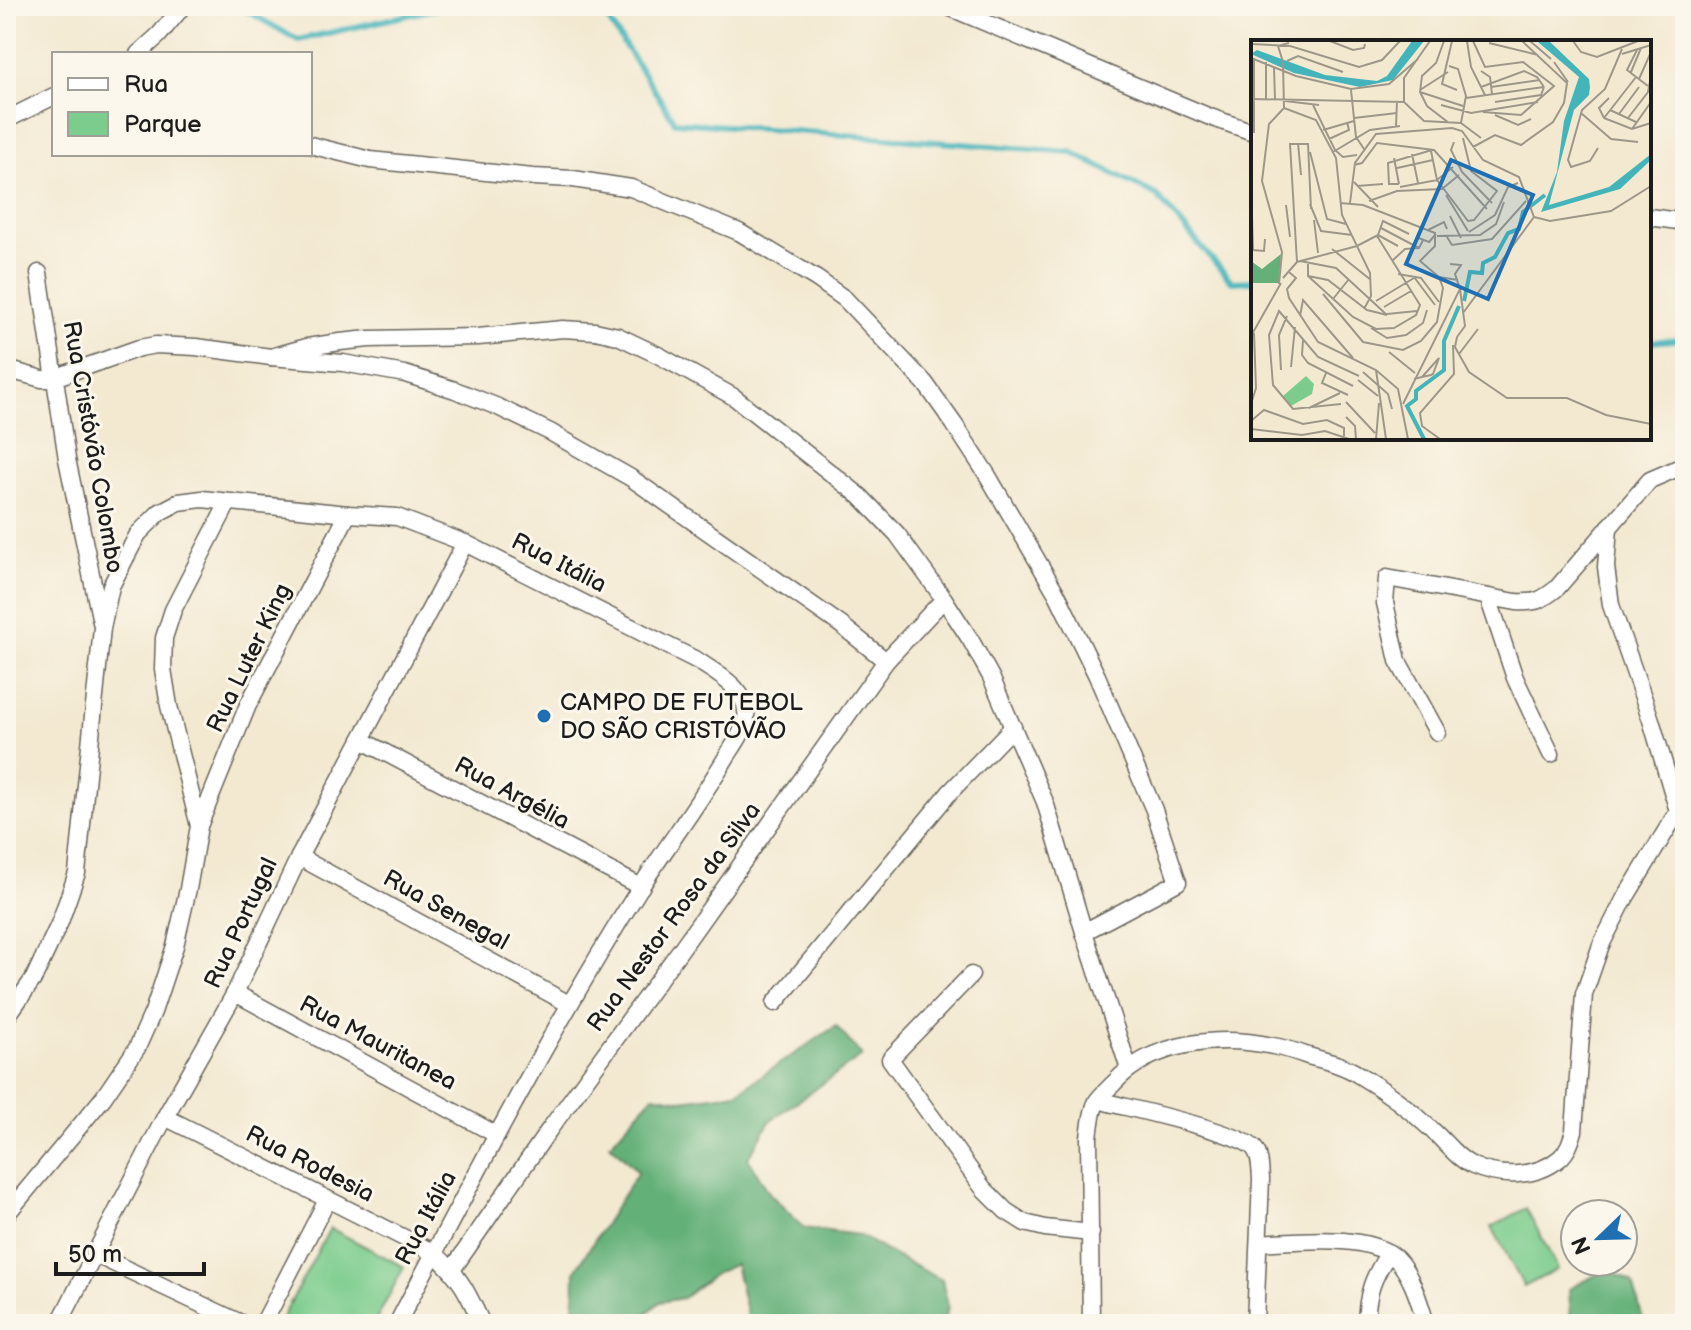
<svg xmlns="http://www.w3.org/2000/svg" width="1691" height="1330" font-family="'Balsamiq Sans',sans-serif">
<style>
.green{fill:#7bcc8d;stroke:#4c7454;stroke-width:2}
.forest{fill:#64b078;stroke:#40664a;stroke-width:2}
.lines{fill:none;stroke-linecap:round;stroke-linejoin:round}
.stream{stroke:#44b4bb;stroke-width:6}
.street-casing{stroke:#67645b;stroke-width:19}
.street{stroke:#fff;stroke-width:16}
.poi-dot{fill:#1f6fb2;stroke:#fbf7ec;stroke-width:3}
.labels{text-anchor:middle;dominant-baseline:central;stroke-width:6;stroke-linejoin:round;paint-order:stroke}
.street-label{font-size:24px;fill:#1c1c1c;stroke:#fbf7ec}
.poi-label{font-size:24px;fill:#1c1c1c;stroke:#fbf7ec;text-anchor:start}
.inset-river{fill:none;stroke:#44b4bb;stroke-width:4}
.inset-road{fill:none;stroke:#9d9789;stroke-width:2}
.view{fill:#1f6fb2;fill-opacity:0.15;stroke:#1f6fb2;stroke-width:4}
.inset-edge{fill:none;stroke:#1c1c1c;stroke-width:4}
</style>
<rect width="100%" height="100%" fill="#fbf7ec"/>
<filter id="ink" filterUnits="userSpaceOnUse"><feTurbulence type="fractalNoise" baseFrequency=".0125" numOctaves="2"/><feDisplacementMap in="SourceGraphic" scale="16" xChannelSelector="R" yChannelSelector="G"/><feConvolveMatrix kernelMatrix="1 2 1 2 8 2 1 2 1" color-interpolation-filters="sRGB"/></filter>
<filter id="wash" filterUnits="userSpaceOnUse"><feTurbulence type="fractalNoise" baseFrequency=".006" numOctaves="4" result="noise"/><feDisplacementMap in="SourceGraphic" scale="32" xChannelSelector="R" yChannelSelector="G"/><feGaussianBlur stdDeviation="1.8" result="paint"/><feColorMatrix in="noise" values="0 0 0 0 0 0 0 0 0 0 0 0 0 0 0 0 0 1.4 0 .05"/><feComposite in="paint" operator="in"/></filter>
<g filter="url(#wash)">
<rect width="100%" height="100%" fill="#f3e9d1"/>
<g class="green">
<path d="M1526 1208 1558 1269 1524 1287 1492 1227Z"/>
<path d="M330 1228 404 1267 374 1324H284L280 1322Z"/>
</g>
<g class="forest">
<path d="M836 1026 862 1056 771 1120 748 1158 770 1194 804 1228 859 1235 897 1257 942 1280 948 1306 944 1324H749L735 1264 713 1275 683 1298 660 1302 645 1315 638 1324H574L575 1271 638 1172 610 1144 654 1095 681 1100 736 1093Z"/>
<path d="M1607 1269 1633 1283 1643 1320 1652 1324H1571L1569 1289Z"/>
</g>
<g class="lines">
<g class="stream">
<path d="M238 6 298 40 448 6"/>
<path d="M599 6 675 122 1071 152 1156 195 1232 282 1253 281"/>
<path d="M1649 342 1685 339"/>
</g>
</g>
</g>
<g filter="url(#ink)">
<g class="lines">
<g class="street-casing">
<g id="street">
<path d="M946 6 1210 117 1253 132"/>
<path d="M138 54 159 35 183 6"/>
<path d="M6 120 54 96"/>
<path d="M310 145 370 160 533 177 573 179 631 188 739 232 817 279 845 299 925 383 954 424 988 476 1058 596 1097 676 1154 810 1178 882 1084 932"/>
<path d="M1649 217 1685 222"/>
<path d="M39 273 67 459 101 622"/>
<path d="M271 357 307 347 340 342 369 339 478 337 563 329 595 331 618 336 660 356 734 397 860 496 897 534 944 599 970 639 991 677 1045 802 1084 932 1129 1069"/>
<path d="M6 369 42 379H51L139 348 156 345 196 347 271 357 343 363 405 374 455 390 498 407 550 432 631 478 841 625 886 661"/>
<path d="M1488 597 1515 678 1551 754"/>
<path d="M1437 732 1398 661 1385 603 1387 578 1516 602C1536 603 1541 601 1557 588L1650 480 1685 465"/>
<path d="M361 740 641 887"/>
<path d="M199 826 169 706 163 669 164 638 173 610 228 503"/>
<path d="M299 857 569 1004"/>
<path d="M971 975 890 1059 983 1188 1006 1211 1025 1223 1045 1228 1091 1233"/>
<path d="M235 993 497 1135"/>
<path d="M775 1003 950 792 1013 727"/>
<path d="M6 1018 34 978 60 922 77 873 102 628 111 586 138 534 160 512 179 502 202 499 348 514 397 517 465 543 698 661C718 674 750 691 746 718 744 732 734 745 727 756 700 802 668 844 640 888 551 1029 474 1177 397 1324"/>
<path d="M1098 1100C1127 1108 1237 1131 1254 1148 1261 1156 1260 1169 1261 1179L1255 1324"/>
<path d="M165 1117 434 1253C460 1276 468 1293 482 1324"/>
<path d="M6 1215 103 1098 137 1048 153 1012 175 946 188 889 199 826 248 705 348 514"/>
<path d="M1259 1243C1296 1241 1357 1234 1389 1253 1409 1265 1420 1303 1426 1324"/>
<path d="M94 1254 243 1324"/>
<path d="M452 1270 549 1130 681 949 886 661 944 599"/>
<path d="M59 1324 165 1117 235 993 299 857 465 543"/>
<path d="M263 1324 327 1200"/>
<path d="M1091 1324 1089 1137C1091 1125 1091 1112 1097 1101 1101 1095 1108 1089 1114 1083 1152 1041 1220 1035 1273 1046 1285 1048 1297 1052 1308 1056 1326 1061 1344 1065 1359 1075 1386 1091 1410 1109 1432 1130 1446 1142 1456 1158 1473 1166 1500 1178 1537 1178 1560 1158 1568 1151 1571 1141 1574 1131L1584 994 1601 945 1624 900 1678 811 1651 720 1611 605 1606 567 1609 527"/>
<path d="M1366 1324C1367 1294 1372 1278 1389 1253"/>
</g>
</g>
<use href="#street" class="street"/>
</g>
</g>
<circle class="poi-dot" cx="544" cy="716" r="8"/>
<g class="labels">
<g class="street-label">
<text transform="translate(93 447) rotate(80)">Rua Cristóvão Colombo</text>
<text transform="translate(559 563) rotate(27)">Rua Itália</text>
<text transform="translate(249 658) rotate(-64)">Rua Luter King</text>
<text transform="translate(512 793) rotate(28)">Rua Argélia</text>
<text transform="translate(446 910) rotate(29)">Rua Senegal</text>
<text transform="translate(674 917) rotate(-54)">Rua Nestor Rosa da Silva</text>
<text transform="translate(241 923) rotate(-65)">Rua Portugal</text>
<text transform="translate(378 1043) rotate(28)">Rua Mauritanea</text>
<text transform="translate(310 1164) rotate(27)">Rua Rodesia</text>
<text transform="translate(426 1218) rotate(-62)">Rua Itália</text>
</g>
<g class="poi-label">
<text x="560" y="702">CAMPO DE FUTEBOL<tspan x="560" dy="28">DO SÃO CRISTÓVÃO</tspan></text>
</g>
</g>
<g transform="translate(1251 40)">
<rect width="400" height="400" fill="#f3e9d1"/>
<path d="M55 336 63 344 61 354 40 366 32 356Z" fill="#7bcc8d"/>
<path d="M30 214 28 243H0V221L11 229Z" fill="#64b078"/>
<path d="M161 1H173L142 40 109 47 43 33 0 14 6 10 74 35 126 41 136 36ZM298 1 338 39 339 47 338 55 323 70 298 165 358 147 400 114V120L369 149 290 172 306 132 313 81 328 37 287 2Z" fill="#44b4bb"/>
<path class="inset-river" d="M213 261 219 232 231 233 232 223 244 217 257 193 268 189 272 172 294 155M173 399 156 366 165 359V351L193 330V301L208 266"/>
<path class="inset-road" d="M79 1 102 10 113 8 114 4M193 1 185 23 171 36 169 52 176 66 198 83M201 1 191 44 206 50M216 1 220 27 234 55M222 1 234 27 272 22 303 46 270 75 232 72M279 1 300 19M322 1 330 12 346 17 387 1M238 3 287 15M0 4 39 6 108 27 131 20 149 1M386 10 376 30 397 46M371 14 400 5M0 18 45 36 100 49 138 44 167 19M3 18V93M36 21 47 16 92 32M32 22 27 6 38 3M303 22 317 42M32 23 33 68M198 26 207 29 215 56 210 83M23 28 24 59M230 31 239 37 241 54M380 32 390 8M388 39 400 12M230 47 273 31 286 37 293 47M240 47 289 40M100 50 105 97 113 109M169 50 197 32M169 52 212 66M215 58 293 47M0 59 153 62M15 59V22M34 61 68 65M153 62V38L179 1M153 62 173 81 210 83M244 62 290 55 293 47M62 65 84 110 92 117 106 115M190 65 220 73 287 62M33 68 65 80 85 118 91 175 119 233 120 256 113 269M359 70 385 82M330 73 360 99 387 102M368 74 388 47M244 75 267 85 280 79M103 78 146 73M353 78 381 89 400 83M353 78 385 37M353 78 348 68 358 58M377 78 397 52 400 36M210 83 230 98M145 86 146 61M381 89 400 62M72 90 103 81M78 99 98 90 96 82M203 102 200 110 211 132 241 163M47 103 50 135M222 107 244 95 270 105 302 82 313 63 316 43 271 1M347 108 339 121 320 127 317 120 331 70 354 49 371 9M180 111 186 140 202 127M59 112 76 179 95 184M82 112 119 90 149 86M161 114 167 143M143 118 148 144M103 125 111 123 126 103 183 110 236 169M146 128 182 120M103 142 127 167M0 143 2 210 13 211 14 199M148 144H138L137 123 181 110M106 146 132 144M149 147 186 140 217 181 223 180 246 151 220 131 212 98M195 155 217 191M118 161 146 151 191 149 208 135M89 163 112 165 184 193V206L169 221 188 237 207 240M99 163 104 123 125 94 201 88 211 91 232 120 268 137 283 177M59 164 70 191 101 195M35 165 39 197M199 176 210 198M283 177 299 181 360 171 400 146M63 180 67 213M130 188 168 208M177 190 193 182 196 189M218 192 244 175 257 147 267 143M127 195 132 181 158 194M186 196 229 195 245 184 253 162M165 197 178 202 185 194M196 197 201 205 241 199 275 161M81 209 120 240M49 221 85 228 136 275 116 270 77 240 57 236M141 221 154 209 168 208 172 200M46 222 39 104H57L60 169M57 222V236L102 277 125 289 143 288 165 275 169 265 126 196M38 232 45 238 36 249 38 258 67 302 125 330 147 349 157 399M147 234 170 238 188 262M163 237 184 265M32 238 46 222 106 206 127 195 147 206M28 244 31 212 11 141 18 84 33 68M72 254 112 302 152 310 170 301 186 282 192 248 188 237M82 259 98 239M125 261 163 238M133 267 160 251M212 273 283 177M136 274 166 271M49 276 52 260 102 318M120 288 136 298 155 295 172 283 176 270M0 296 30 243M206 297 204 307 218 332 256 358H316L355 375 400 384M206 297 214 286 209 249M52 300 51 315 57 323 102 346M138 312 164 333M208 314 227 289M40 327 44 287M30 330 28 295 36 276M125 330 135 399M112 332 137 354 141 369M75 333 71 343 97 355M163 339 171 337 180 335 182 334 188 318 171 337M107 340 127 356M95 362 124 393M0 364 5 348 3 293M90 364 42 369 22 345 18 295 28 271 67 317 108 336M152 364 209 249 204 234 210 225 199 224M58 368 89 353M95 377 104 386 105 399M0 381 13 370 52 384 76 380 93 388V396M0 389 51 395 74 391 98 399M125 399 128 363M189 399 171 386 169 373 203 334 202 305"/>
<path class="view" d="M200 120 282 155 237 259 155 224Z"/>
<rect width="400" height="400" class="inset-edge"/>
</g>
<rect width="1691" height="1330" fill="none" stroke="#fbf7ec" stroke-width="32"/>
<rect x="52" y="52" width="260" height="104" fill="#fbf7ec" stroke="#a29f99" stroke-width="2"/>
<rect x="68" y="78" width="40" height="12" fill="#ffffff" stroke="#a29f99" stroke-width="2"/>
<text x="124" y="92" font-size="24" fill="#1c1c1c">Rua</text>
<rect x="68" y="112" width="40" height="24" fill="#7bcc8d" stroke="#a29f99" stroke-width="2"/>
<text x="124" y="132" font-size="24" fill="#1c1c1c">Parque</text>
<g transform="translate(1599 1238) rotate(247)"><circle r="38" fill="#fbf7ec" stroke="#a29f99" stroke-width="2"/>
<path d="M0-6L14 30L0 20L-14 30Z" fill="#1f6fb2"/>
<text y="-12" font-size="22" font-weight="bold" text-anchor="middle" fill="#1c1c1c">N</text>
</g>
<path d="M56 1262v12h148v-12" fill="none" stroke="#1c1c1c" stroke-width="4"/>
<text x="68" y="1262" font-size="24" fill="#1c1c1c" stroke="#fbf7ec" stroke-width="6" paint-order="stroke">50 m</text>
</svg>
